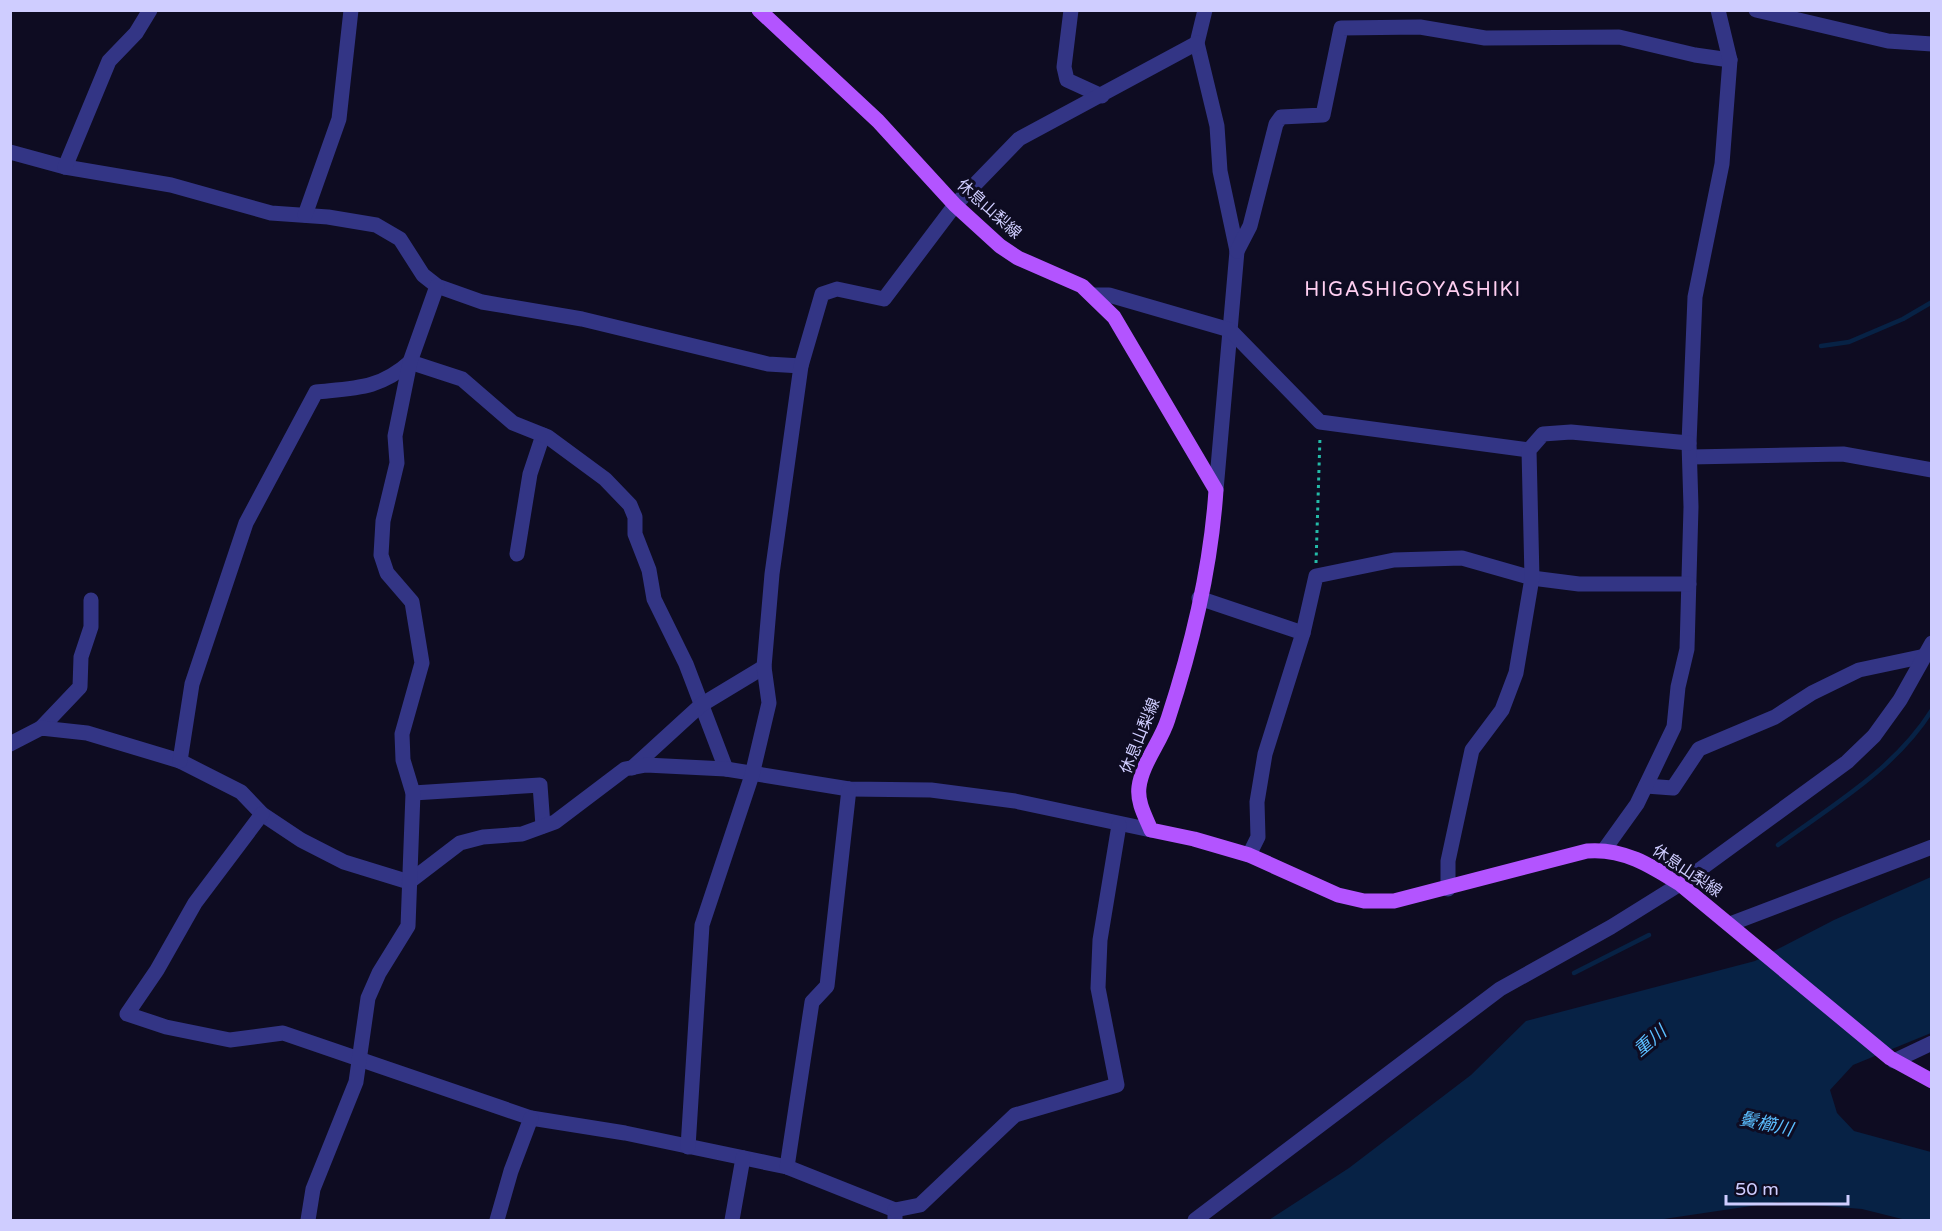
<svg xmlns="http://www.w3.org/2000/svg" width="1942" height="1231" font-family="'Varela Round','Noto Sans JP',sans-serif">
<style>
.water{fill:#072245}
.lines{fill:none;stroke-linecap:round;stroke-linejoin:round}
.stream{stroke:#072245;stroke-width:4.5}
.path{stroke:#24bba8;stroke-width:3;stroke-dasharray:3 4.5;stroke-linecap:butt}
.minor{stroke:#333585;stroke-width:15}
.major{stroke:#b354ff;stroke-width:15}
.labels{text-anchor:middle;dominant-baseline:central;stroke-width:6;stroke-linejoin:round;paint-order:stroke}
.street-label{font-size:16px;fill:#cfcdff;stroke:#0e0c22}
.water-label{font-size:18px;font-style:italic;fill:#5bbeff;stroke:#0e0c22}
.quarter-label{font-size:20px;letter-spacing:1.5px;fill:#ffcff1;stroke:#0e0c22}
</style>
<rect width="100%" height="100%" fill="#0e0c22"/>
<path class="water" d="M1931 877V1033L1853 1065 1830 1090 1837 1113 1854 1131 1931 1152V1220H1906L1862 1209 1778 1202 1657 1220H1269L1349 1168 1471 1075 1526 1021 1755 961 1834 920Z"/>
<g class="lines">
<g class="stream">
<path d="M1821 346 1849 342 1903 319 1932 302"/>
<path d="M1778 845C1833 805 1895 769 1932 710"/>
<path d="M1574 973 1649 935"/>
</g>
<path class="path" d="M1316 563 1320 437"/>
<g class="minor">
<path d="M1071 10 1064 67 1067 80 1102 96"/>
<path d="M1205 10 1197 43 1217 126 1220 171 1237 251 1216 490"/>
<path d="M1756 10 1888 41 1932 44"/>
<path d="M10 152 65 167 171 185 271 213 328 217 376 225 400 239 423 275 437 286 482 302 582 319 768 364 801 366"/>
<path d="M65 167 109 61 136 33 150 10"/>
<path d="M305 215 339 119 351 10"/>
<path d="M1237 251 1250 226 1276 124 1281 117 1323 115 1341 28 1420 27 1485 38 1619 37 1695 55 1730 60"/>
<path d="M1092 295H1109L1230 330 1320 422 1529 450"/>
<path d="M1690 457 1843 454 1932 470"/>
<path d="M517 554 530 474 543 435"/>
<path d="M1199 598 1303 633"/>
<path d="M41 728 80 687 81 657 91 627V600"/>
<path d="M10 744 41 728 87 733 180 761 241 792 262 814 301 840 344 862 409 882"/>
<path d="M180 761 192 684 246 523 316 392C355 388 380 389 410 362L462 379 513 423 548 437 605 479 630 505 635 517V534L649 570 654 599 686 664 726 769"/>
<path d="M632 768 701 705 764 667"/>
<path d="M1646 786 1673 788 1699 749 1775 717 1812 693 1859 670 1925 656"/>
<path d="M413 793 540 785 543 826"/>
<path d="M262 814 195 903 157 970 127 1014 166 1027 230 1040 283 1033 531 1118 625 1133 787 1167 895 1210V1220"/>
<path d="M1604 850 1637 804 1674 727 1678 687 1687 649 1691 507 1689 443 1695 297 1722 164 1730 60 1718 10"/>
<path d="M1249 855 1258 837 1257 802 1265 754 1303 633 1316 576 1394 560 1462 558 1532 578 1579 584H1689"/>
<path d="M409 882 460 843 483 837 522 834 555 822 625 769 646 765 726 769 849 789 931 790 1015 801 1151 830"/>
<path d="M1448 889V861L1472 750 1502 710 1516 673 1532 578 1529 450 1543 434 1571 432 1689 443"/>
<path d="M1730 924 1932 847"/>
<path d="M1894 1061 1932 1043"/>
<path d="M688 1147 702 925 752 775 769 703 764 667 772 574 801 366 822 294 837 289 884 299 955 205 1019 139 1197 43"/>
<path d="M787 1167 812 1002 827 986 849 789"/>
<path d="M895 1210 920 1205 1015 1115 1117 1085 1098 988 1100 940 1119 825"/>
<path d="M308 1220 313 1189 356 1082 368 998 379 973 408 926 413 793 403 760 402 734 422 663 412 602 387 573 381 555 383 521 397 463 395 436 410 362 437 286"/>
<path d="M497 1220 511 1171 531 1118"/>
<path d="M732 1220 743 1158"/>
<path d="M1195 1220 1500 989 1611 927 1680 884 1847 762 1874 736 1900 700 1932 643"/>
</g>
<path class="major" d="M759 10 878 121 955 205 1000 246 1018 258 1082 286 1114 317 1216 490C1211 567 1192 646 1168 719 1161 742 1142 763 1139 787 1137 802 1145 816 1151 830L1194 839 1249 855 1338 895 1364 901H1394L1587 851C1623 848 1650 865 1680 884L1890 1058 1932 1081"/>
</g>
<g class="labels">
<g class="street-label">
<text transform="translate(989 209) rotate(42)">休息山梨線</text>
<text transform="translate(1140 736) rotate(-68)">休息山梨線</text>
<text transform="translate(1687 871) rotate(34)">休息山梨線</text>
</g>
<g class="water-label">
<text transform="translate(1650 1041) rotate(-40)">重川</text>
<text transform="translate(1766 1124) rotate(13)">鬢櫛川</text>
</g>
<g class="quarter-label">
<text x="1413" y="290">HIGASHIGOYASHIKI</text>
</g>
</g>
<rect width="1942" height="1231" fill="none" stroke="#cfcdff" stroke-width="24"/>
<path d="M1726 1195v9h122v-9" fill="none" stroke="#cfcdff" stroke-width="3"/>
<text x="1735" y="1195" font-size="18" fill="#cfcdff" stroke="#0e0c22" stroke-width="4.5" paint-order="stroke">50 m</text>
</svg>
